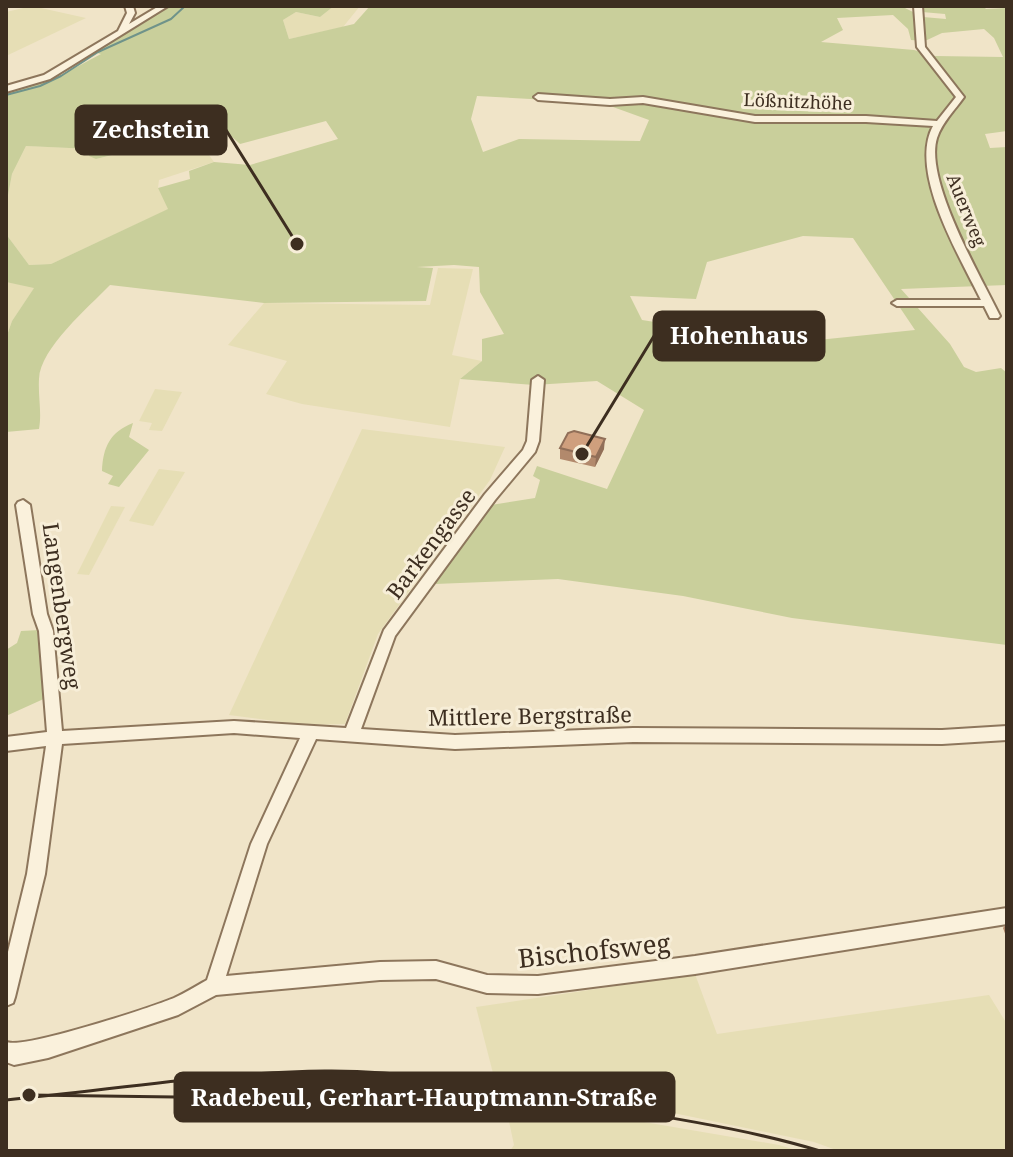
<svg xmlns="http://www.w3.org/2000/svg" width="1013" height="1157" font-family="'Noto Serif',serif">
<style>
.farmland{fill:#e6deb5}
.green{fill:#c9cf9b;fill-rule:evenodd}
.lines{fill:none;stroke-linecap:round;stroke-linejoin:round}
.stream{stroke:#6f938a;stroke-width:2}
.minor-casing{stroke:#8d765c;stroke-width:4}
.minor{fill:#faf1dc;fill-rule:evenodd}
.tram{stroke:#3d2e20;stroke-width:3}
.wall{fill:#b2896c}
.shaded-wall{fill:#916f58}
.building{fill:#cf9f7d;stroke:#916f58;stroke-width:2}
.labels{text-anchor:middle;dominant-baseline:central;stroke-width:6;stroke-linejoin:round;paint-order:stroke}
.far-street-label{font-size:18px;fill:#3d2e20;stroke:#f7eed8}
.street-label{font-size:22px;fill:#3d2e20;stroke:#f7eed8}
.near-street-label{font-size:26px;fill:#3d2e20;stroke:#f7eed8}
.leader{fill:none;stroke:#3d2e20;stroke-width:3}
.callout-dot{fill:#3d2e20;stroke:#f7eed8;stroke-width:3}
.callout{fill:#3d2e20;stroke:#3d2e20;stroke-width:3}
.callout-label{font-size:24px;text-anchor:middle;font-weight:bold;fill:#fff}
</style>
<rect width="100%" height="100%" fill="#f0e4c8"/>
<g class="farmland">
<path d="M32 6 86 18 6 56V12Z"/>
<path d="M334 6H360L343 27 289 39 283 20 296 12 320 17Z"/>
<path d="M195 136 214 162 159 180 158 188 169 209 51 264 29 265 6 234V206L12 174 26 146 92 149 96 159Z"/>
<path d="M438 268 473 269 452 355 482 361 460 379 450 427 302 404 266 394 287 361 228 345 264 303 430 305Z"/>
<path d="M6 282 35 287 12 321 6 338Z"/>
<path d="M155 389 182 392 162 431 149 430 152 423 139 421Z"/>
<path d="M362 429 505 447 490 480 378 634 345 724 306 725 229 715Z"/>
<path d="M159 469 185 472 153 526 129 521Z"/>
<path d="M111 506 125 507 89 575 77 574Z"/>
<path d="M695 974 717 1034 989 995 1007 1024V1151H839L814 1142 649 1108 495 1081 476 1007Z"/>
<path d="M504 1098 779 1145 799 1151H510L514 1145Z"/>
</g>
<g class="green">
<path d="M167 6H334L320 17 296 12 283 20 289 39 354 24 370 6H901L923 17 946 19 945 14 922 12V6H988L985 9 1007 8V131L985 134 990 148 1007 147V285L901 289 950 344 964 367 976 372 1001 368 1007 373V645L792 618 683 596 558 579 435 584 491 505 535 498 540 480 533 476 537 466 607 489 644 410 597 381 534 385 460 379 482 361V339L504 334 480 292 479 267 454 265 417 267 433 268 426 301 264 303 110 285C89 307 40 348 39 379 38 397 42 412 39 429L6 432V338L12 321 34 288 6 282V234L29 265 51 264 168 209 158 188 190 179 189 171 214 162 250 165 338 139 326 121 240 144 222 128 96 159 89 156 91 149 26 146 12 174 6 206V90C47 85 65 73 101 54L93 52ZM893 15 908 29 911 40 925 41 942 33 984 29 994 38 1003 57 935 56 914 50 821 42 843 30 837 18ZM477 96 602 103 649 120 640 141 519 139 483 152 471 119ZM803 236 853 238 915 330 789 343 642 320 630 296 696 299 707 262Z"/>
<path d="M133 423 129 437 149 450 119 487 108 484 113 476 102 471C103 447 110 432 133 423Z"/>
<path d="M40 630 48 697 6 716V650L17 643 21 631Z"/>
</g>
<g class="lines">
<path class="stream" d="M6 95 40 86 61 76 98 52 171 19 185 6"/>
<g class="minor-casing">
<g id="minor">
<path d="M125 6H133L135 13 129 24 159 6H168L50 79 6 92V86L44 75 118 31 127 13Z"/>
<path d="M914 6H922L925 47 964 97C955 110 942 122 937 138 924 180 981 277 1000 316L998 318H990L984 306H897L892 303 897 300H981C960 257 908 172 933 126L866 122H755L643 103 610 105 538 100 534 97 538 94 610 99 643 97 755 116H866L937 121 956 97 917 47Z"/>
<path d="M538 376 544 380 539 441 535 452 495 500 395 636 361 729 455 735 633 728 942 730 1007 726V740L942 744 633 742 455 749 316 739 267 844 226 976 380 962 436 961 487 975 538 976 695 956 1007 908V924L695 974 538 994 487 993 436 979 380 980 216 995 178 1015 48 1058 14 1065 6 1062V1042C25 1049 149 1008 174 998 185 993 196 986 207 980L251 844 300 738 234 733 62 744 45 874 15 997 13 1003 6 1006V960L27 874 46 746 6 751V737L47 732 39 631 33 614 16 505 18 502 23 500 30 505 47 614 53 631 62 731 234 721 346 728 384 630 485 494 523 450 527 441 532 380Z"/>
</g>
</g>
<use href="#minor" class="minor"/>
<path class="tram" d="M6 1100C112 1090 218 1072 325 1071 419 1070 509 1090 601 1106 675 1119 748 1129 820 1151"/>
</g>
<g class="wall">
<path d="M560 448 604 449 595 467 560 459Z"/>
<path d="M1007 923V939L1003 928Z"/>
</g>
<path class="shaded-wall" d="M605 439 604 449 595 467 596 457Z"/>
<path class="building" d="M574 431 605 439 596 457 560 448 568 433Z"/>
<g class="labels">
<g class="far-street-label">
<text transform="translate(798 101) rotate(2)">Lößnitzhöhe</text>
<text transform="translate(967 210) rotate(68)">Auerweg</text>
</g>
<g class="street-label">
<text transform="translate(430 543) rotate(-53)">Barkengasse</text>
<text transform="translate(63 606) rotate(82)">Langenbergweg</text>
<text transform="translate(530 715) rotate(-1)">Mittlere Bergstraße</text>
</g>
<g class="near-street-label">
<text transform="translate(594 950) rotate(-6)">Bischofsweg</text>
</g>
</g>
<path class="leader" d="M297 244L226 130M582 454L654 336M29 1095L175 1097"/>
<g class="callout-dot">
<circle cx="297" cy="244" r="8"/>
<circle cx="582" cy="454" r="8"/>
<circle cx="29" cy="1095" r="8"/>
</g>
<g class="callout">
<rect x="76" y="106" width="150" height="48" rx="8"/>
<rect x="654" y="312" width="170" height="48" rx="8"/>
<rect x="175" y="1073" width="499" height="48" rx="8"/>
</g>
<g class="callout-label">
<text x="151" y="138">Zechstein</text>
<text x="739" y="344">Hohenhaus</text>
<text x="424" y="1106">Radebeul, Gerhart-Hauptmann-Straße</text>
</g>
<rect width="1013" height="1157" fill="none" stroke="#3d2e20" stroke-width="16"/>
</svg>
